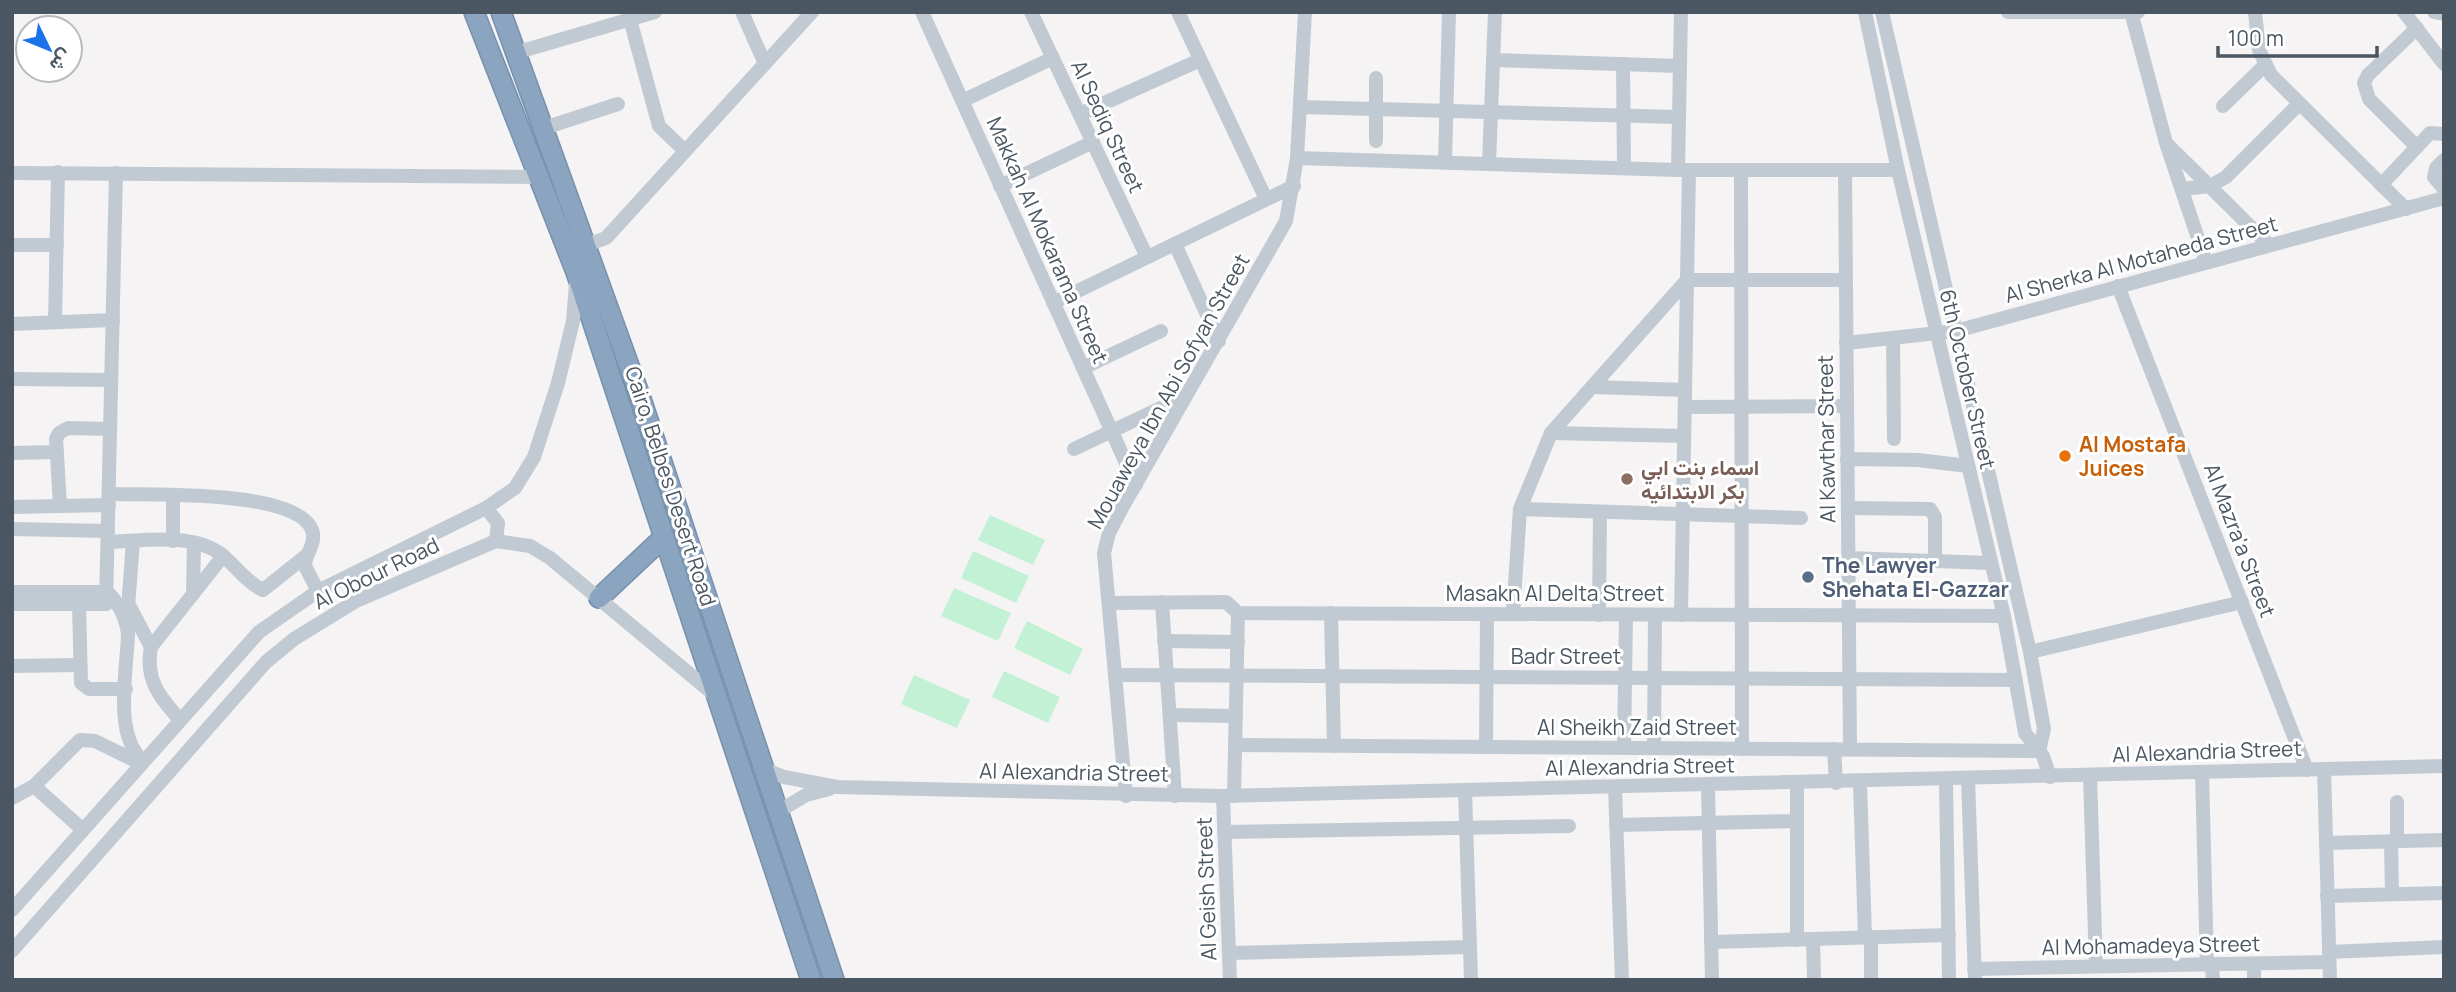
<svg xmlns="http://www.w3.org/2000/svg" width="2456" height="992" font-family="Manrope,Vazirmatn,sans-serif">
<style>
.green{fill:#c3f1d5}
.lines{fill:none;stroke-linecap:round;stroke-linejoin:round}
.highway-casing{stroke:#7690ad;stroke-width:22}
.minor{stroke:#c1cad2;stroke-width:14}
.highway{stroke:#8ba5c1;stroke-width:19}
.food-dot{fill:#e8710a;stroke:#fff;stroke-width:2.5}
.education-dot{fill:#8d6e63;stroke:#fff;stroke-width:2.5}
.service-dot{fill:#5c6f8a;stroke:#fff;stroke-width:2.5}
.labels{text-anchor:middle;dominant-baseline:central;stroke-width:6;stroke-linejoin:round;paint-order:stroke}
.street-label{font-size:21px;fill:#4a5661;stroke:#fff}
.food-label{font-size:21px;font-weight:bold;fill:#c56008;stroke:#fff;text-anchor:start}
.education-label{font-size:21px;font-weight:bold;fill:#785e54;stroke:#fff;text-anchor:start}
.service-label{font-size:21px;font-weight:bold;fill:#4e5e75;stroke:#fff;text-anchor:start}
</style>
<rect width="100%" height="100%" fill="#f5f3f3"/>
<g class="green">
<path d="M990 515 1045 540 1033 565 978 540Z"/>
<path d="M973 551 1029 576 1016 603 961 578Z"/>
<path d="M954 588 1011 613 998 641 941 616Z"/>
<path d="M1027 621 1083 649 1070 675 1014 648Z"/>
<path d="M1004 671 1060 697 1048 723 992 697Z"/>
<path d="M914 675 970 700 957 728 901 704Z"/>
</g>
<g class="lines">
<g class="highway-casing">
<g id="highway">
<path d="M474 12 576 272 811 980"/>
<path d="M501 12 640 396 834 980"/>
<path d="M599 598 664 537"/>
</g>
</g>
<g class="minor">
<path d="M628 12 659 126 685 151"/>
<path d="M742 12 765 64"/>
<path d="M922 12 1136 485"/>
<path d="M1031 12 1147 257"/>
<path d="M1178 12 1266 199"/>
<path d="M1865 12 1898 170 2004 616 2025 733 2043 756 2050 777"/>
<path d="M1882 12 2030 652 2044 729 2039 751"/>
<path d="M2008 12H2138"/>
<path d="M2131 12 2166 143 2206 262"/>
<path d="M2255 12 2259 50 2271 75 2406 209"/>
<path d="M2404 12 2444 64"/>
<path d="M2434 12 2444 14"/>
<path d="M515 53 655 12"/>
<path d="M1493 60 1680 66"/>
<path d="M1623 64 1624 168"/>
<path d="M1376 78V141"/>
<path d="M962 101 1053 58"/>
<path d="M2223 106 2265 65"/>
<path d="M1300 107 1679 117"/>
<path d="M1080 114 1200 60"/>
<path d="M541 129 618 104"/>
<path d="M2168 145 2269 245"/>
<path d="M2417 147 2369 99 2364 83 2368 75 2417 28"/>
<path d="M1297 158 1678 170H1898"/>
<path d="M2444 160 2436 168 2434 177 2444 189"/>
<path d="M1445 162 1449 12"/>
<path d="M1489 163 1495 12"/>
<path d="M1678 170 1681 12"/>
<path d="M1741 170 1742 749"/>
<path d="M1845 170 1850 749"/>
<path d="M12 173 540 177"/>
<path d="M2381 185 2430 133 2444 134"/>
<path d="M1000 186 1093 142"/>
<path d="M2182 189 2210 186 2226 177 2299 104"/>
<path d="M1175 244 1219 341"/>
<path d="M12 245H57"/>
<path d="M584 246 606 238 812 12"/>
<path d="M2118 286 2307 770"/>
<path d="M1053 303 1294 186"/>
<path d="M55 322 58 172"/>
<path d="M12 324 113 320"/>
<path d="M1893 338 1894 439"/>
<path d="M1846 343 1956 331 2444 198"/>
<path d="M1083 368 1161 331"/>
<path d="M12 379 111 380"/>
<path d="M1592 387 1685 390"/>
<path d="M1685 407 1847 406"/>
<path d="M1551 433 1684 436"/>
<path d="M1074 449 1186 396"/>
<path d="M12 453 57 452"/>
<path d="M1847 459 1918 460 1968 466"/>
<path d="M109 494C146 495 297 489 312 530 317 543 305 554 305 566L318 591"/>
<path d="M60 505 56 439 59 433 68 428 110 429"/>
<path d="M12 507 109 505"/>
<path d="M486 508 498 523 496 541"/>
<path d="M1848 508 1930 509 1935 517V561"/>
<path d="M1520 509 1801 518"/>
<path d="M12 529 108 531"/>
<path d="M173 541V495"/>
<path d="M108 542C143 541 191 532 221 554 235 565 247 583 263 590L307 555"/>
<path d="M1848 558 1991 563"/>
<path d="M12 592H107C119 603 126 618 128 634 127 671 113 735 143 761"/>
<path d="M193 594 194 543"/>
<path d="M1162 602 1175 796"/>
<path d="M1109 603 1226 602 1238 613 2004 616"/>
<path d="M12 604H106L112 599"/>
<path d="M79 604 81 683 89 689H126"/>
<path d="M106 604 116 173"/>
<path d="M129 605 151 647"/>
<path d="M1331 613 1334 746"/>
<path d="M1513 614 1520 509 1551 433 1687 280H1846"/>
<path d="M1599 615 1600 512"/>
<path d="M1681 615 1689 170"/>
<path d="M127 621 133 541"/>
<path d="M1164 641 1238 642"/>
<path d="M2030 652 2242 602"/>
<path d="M12 666 80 665"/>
<path d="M1115 675 2016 680"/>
<path d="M1170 715 1236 716"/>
<path d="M180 720C159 696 145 680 151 647L223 556"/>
<path d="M1235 745 2039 751"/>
<path d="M1486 747 1487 614"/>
<path d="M1624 748 1626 615"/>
<path d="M1654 748 1655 615"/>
<path d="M1834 749 1836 783"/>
<path d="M761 768 784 777 837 787 1223 796 2444 766"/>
<path d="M2324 769 2330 980"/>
<path d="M2202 772 2207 965"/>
<path d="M2090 776 2096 966"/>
<path d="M1968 779 1975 980"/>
<path d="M1946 780 1949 980"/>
<path d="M1860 783 1865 937"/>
<path d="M34 786 83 830"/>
<path d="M1708 786 1712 980"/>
<path d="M1615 788 1622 980"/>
<path d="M1465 791 1471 980"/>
<path d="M1126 796 1104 553 1109 533 1122 508 1286 221 1297 158 1305 12"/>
<path d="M1223 796 1230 980"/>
<path d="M1234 796 1238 613"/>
<path d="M12 798 34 786 80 740 95 741 140 763"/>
<path d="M776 813 806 795 829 789"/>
<path d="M1616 825 1797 821"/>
<path d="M1224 832 1569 826"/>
<path d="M2391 841 2392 894"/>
<path d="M2397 841V802"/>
<path d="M2326 843 2444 840"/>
<path d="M2327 896 2444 893"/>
<path d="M12 910 259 632 318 591 486 508 515 488 534 457 558 383 573 321 576 284"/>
<path d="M1871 937V980"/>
<path d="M1813 939 1814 980"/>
<path d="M1797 940V784"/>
<path d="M1711 942 1949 935"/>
<path d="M12 951 266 662 294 639 356 601 496 541 530 546 550 558 716 696"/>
<path d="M2329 952 2444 947"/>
<path d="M1229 953 1470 947"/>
<path d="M2254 964V980"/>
<path d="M2212 965 2213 980"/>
<path d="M1974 969 2329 962"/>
</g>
<use href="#highway" class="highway"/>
</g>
<circle class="food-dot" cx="2065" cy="456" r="7"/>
<circle class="education-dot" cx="1627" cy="479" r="7"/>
<circle class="service-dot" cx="1808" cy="577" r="7"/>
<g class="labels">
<g class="street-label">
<text transform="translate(1108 126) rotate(65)">Al Sediq Street</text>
<text transform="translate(1048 240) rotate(66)">Makkah Al Mokarama Street</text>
<text transform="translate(2141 259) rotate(-15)">Al Sherka Al Motaheda Street</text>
<text transform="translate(1968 379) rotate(77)">6th October Street</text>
<text transform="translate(1168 391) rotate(-61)">Mouaweya Ibn Abi Sofyan Street</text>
<text transform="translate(1826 439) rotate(-91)">Al Kawthar Street</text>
<text transform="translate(671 486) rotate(72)">Cairo, Belbes Desert Road</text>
<text transform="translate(2240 540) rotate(69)">Al Mazra'a Street</text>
<text transform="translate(376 573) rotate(-26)">Al Obour Road</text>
<text x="1555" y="593">Masakn Al Delta Street</text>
<text x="1566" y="656">Badr Street</text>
<text x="1637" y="727">Al Sheikh Zaid Street</text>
<text transform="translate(2207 751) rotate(-2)">Al Alexandria Street</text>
<text transform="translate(1640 766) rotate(-1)">Al Alexandria Street</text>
<text transform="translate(1074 772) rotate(1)">Al Alexandria Street</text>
<text transform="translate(1206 889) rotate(-92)">Al Geish Street</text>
<text transform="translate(2151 945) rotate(-1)">Al Mohamadeya Street</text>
</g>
<g class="food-label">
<text x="2079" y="444">Al Mostafa<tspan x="2079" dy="24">Juices</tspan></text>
</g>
<g class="education-label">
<text x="1641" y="467">اسماء بنت ابي<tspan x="1641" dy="24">بكر الابتدائيه</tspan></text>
</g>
<g class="service-label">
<text x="1822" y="565">The Lawyer<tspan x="1822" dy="24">Shehata El-Gazzar</tspan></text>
</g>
</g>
<rect width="2456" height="992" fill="none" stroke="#4a5661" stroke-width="28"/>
<g transform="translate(49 49) rotate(133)"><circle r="33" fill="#ffffff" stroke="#b7bbc0" stroke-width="2"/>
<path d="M0-5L12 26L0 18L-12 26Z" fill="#1a73e8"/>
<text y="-10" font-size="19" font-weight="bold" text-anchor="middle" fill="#4a5661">ش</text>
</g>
<path d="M2218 46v10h159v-10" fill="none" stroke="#4a5661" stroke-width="3.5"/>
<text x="2228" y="46" font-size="21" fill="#4a5661" stroke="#ffffff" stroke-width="5" paint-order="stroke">100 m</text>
</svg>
